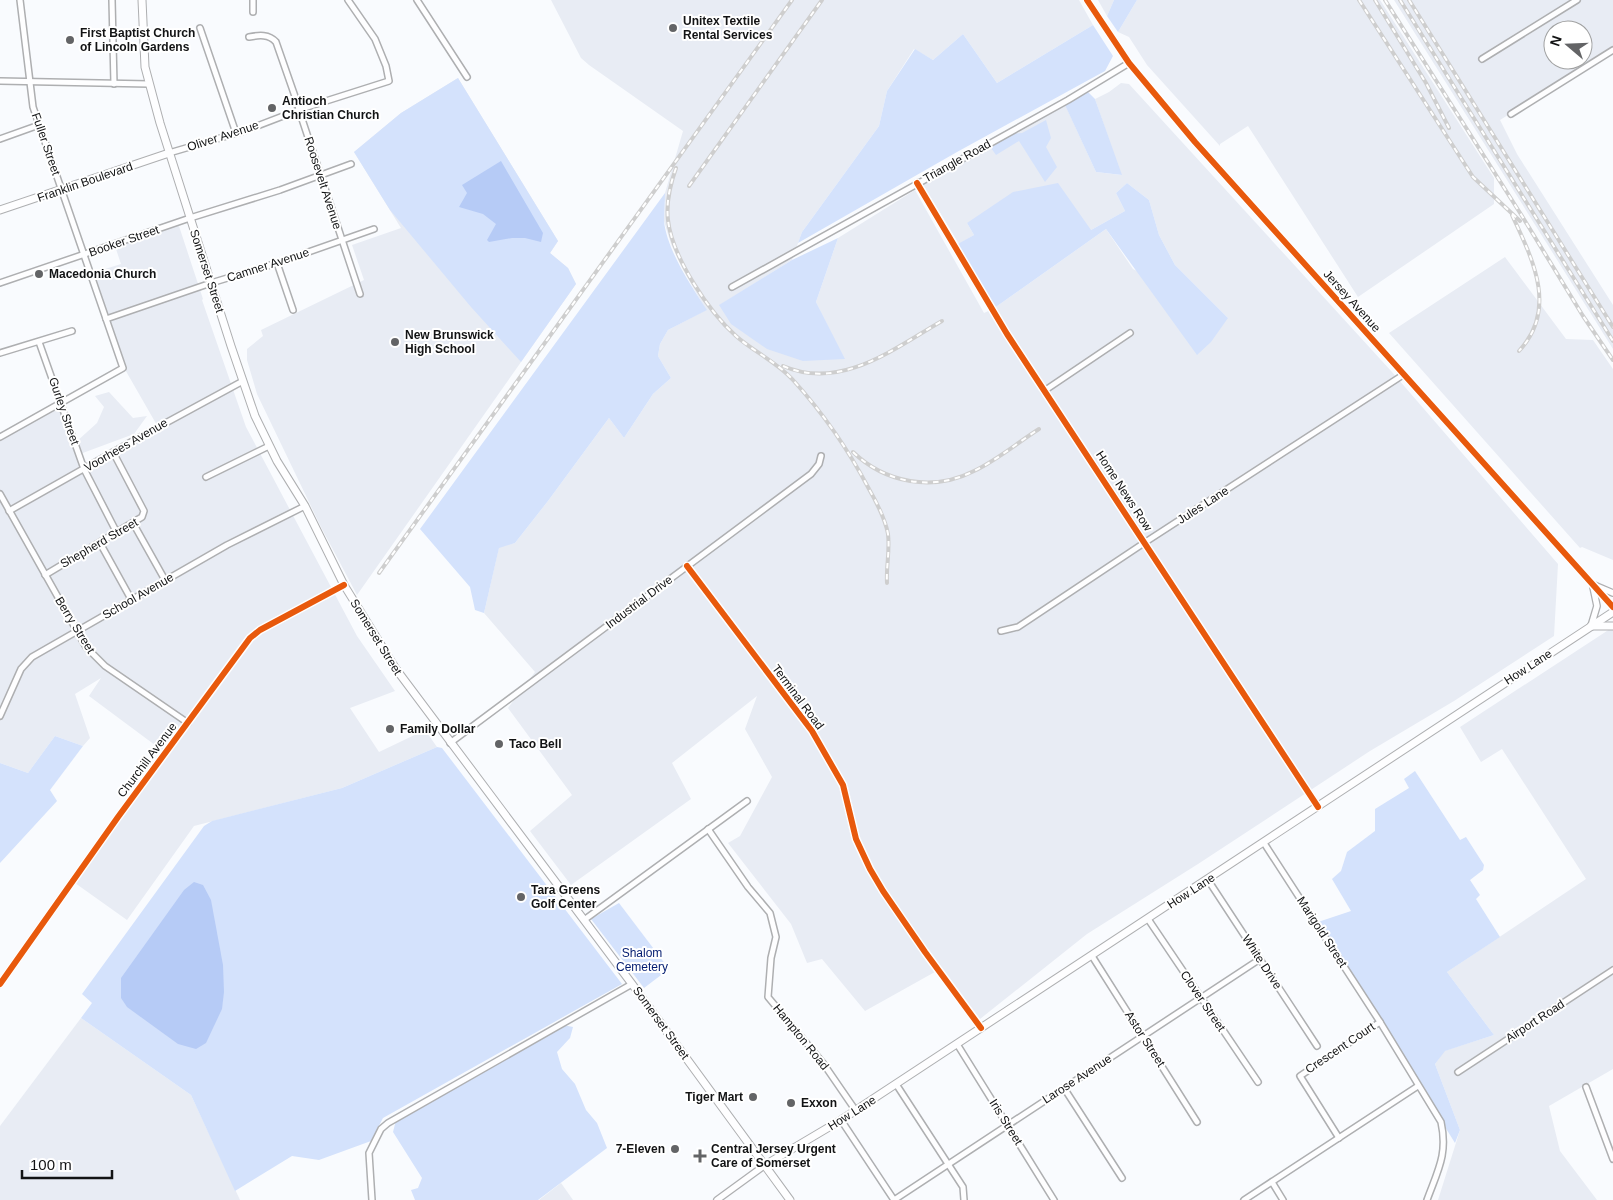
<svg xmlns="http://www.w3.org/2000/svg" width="1613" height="1200" font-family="Helvetica,sans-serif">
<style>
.built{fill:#e8ecf4;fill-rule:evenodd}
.green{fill:#d4e2fc}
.water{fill:#b6cbf6}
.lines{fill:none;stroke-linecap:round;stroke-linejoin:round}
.minor-casing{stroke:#aeafb1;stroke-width:8}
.tertiary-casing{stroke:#aeafb1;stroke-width:8}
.secondary-casing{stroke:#aeafb1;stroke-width:9}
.minor{stroke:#fefeff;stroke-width:5}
.tertiary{stroke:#fefeff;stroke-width:5.5}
.secondary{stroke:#fefeff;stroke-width:7}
.rail-casing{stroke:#cecece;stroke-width:4}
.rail{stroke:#fff;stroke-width:2;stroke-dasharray:5.5;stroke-linecap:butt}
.cycleway-casing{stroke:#fff;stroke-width:9}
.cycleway{stroke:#e8590c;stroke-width:6}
.poi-dot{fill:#636466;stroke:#fff;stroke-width:2}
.labels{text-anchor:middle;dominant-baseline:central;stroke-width:4;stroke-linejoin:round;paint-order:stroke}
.poi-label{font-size:12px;font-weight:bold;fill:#121314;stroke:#fff;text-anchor:start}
.street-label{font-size:12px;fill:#121314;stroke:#fff}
.park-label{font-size:12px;fill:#031c70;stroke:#fff}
</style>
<rect width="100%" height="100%" fill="#f9fbfe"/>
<g class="built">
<path d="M551 0H1079L1093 25 997 83 963 34 933 60 914 49 887 91 879 126 802 232 792 260 720 305 844 359 816 302 838 238 915 190 984 313 993 309 1106 229 1133 269 1228 318 1175 265 1159 235 1149 200 1127 183 1116 193 1125 211 1091 230 967 223 974 235 959 244 922 183 1063 100 1096 172 1121 175 1095 99 1109 92 1121 83 1129 84 1392 372 1558 564 1554 636 1454 701 1370 751 1198 864 1087 934 980 1019 942 968 865 1011 822 959 807 963 791 924 728 843 740 836 772 777 745 729 757 696 672 763 691 799 571 885 530 831 572 795 508 708 535 672 484 613 499 547 515 543 548 501 609 418 624 438 653 394 671 378 658 356 660 344 668 330 706 310 683 270 671 244 664 221 665 193 683 131 589 65 581 58Z"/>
<path d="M1098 0H1114L1107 16Z"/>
<path d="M1137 0H1380L1494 178V204L1358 297 1248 126 1220 144V146L1147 65 1129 37 1118 32Z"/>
<path d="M1394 0H1613V49L1500 120 1517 154 1613 305V349ZM1553 30H1583V60H1553Z"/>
<path d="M458 78 558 241 550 253 568 268 576 284 357 595 321 527 257 394 247 360V349L263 336 261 330 364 280 352 245 401 228 354 152 401 113Z"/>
<path d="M178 223 203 299 202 300 246 427 357 636 395 691 350 708 379 752 425 730 437 747 342 788 194 826 127 920 75 883 167 754 89 696 101 678 75 694 90 738 83 746 55 736 28 773 0 763V440L62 405 76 442 97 423 104 407 95 396 109 392 133 418 147 416 134 434 80 454 85 468 158 427 123 366 89 274 121 264 115 246Z"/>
<path d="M1505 257 1566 339 1593 340 1613 369V560L1582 547 1580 548 1389 333Z"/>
<path d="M1613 627V1069L1549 1106 1560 1151 1597 1200H1438L1460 1130 1435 1064 1444 1051 1494 1035 1447 972 1586 879 1502 749 1481 762 1460 727Z"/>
<path d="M81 1018 191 1095 240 1200H0V1126Z"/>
<path d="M561 1183 573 1200H539Z"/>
</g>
<g class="green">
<path d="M1114 0H1137L1118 32 1107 16Z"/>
<path d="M1093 25 1113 56 1105 71 957 152 798 243 802 232 879 126 887 91 915 49 933 60 963 34 997 83Z"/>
<path d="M458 78 558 241 550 253 568 268 576 284 521 362 471 307 390 210 354 152 401 113Z"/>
<path d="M1088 92 1095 99 1122 175 1096 172 1065 105Z"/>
<path d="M1046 120 1051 138 1046 147 1057 167 1045 182 1019 141 996 155 991 148 1011 134 1022 133Z"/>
<path d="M1058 183 1091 230 1125 211 1116 193 1127 183 1149 200 1159 235 1175 265 1228 318 1211 342 1197 355 1106 229 993 309 956 245 974 235 967 223 1013 192Z"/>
<path d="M665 193C665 202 664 212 664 221 667 250 691 286 707 310L668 330 660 344 658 356 671 378 653 394 624 438 609 418 548 501 515 543 499 548 484 613 475 610 470 587 420 529Z"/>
<path d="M838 238 816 302 845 359 803 361 767 349 731 324 719 305 792 260Z"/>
<path d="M55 736 83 746 50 790 57 801 0 863V763L28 773Z"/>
<path d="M437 747 442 748 622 984 383 1118 371 1141 319 1160 292 1156 235 1191 191 1095 81 1018 92 1003 82 994 204 826 212 821 342 788Z"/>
<path d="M1415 771 1460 840 1466 837 1484 865 1483 870 1470 880 1480 895 1476 899 1500 937 1447 972 1494 1035 1445 1051 1435 1064 1460 1130 1455 1143 1318 922 1351 911 1332 879 1341 871 1347 852 1375 831V809L1409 788 1404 779Z"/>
<path d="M619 903 669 969 644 988 591 919Z"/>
<path d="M563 1025 573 1027 570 1038 557 1052 562 1069 575 1084 586 1110 597 1123 607 1148 538 1200H415L411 1190 418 1188 422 1178 393 1132 396 1120Z"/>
</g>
<g class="water">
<path d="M501 161 543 233 541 242 525 238H512L489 242 487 240 496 224 483 214 459 207 467 193 462 185Z"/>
<path d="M194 882 203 885 211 900 223 965 224 992 222 1009 206 1043 196 1049 178 1044 127 1007 121 998V978L184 890Z"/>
</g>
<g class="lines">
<g class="minor-casing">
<g id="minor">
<path d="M112 0 114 84"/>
<path d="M253 0V12"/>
<path d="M417 0 467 77"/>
<path d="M200 28 236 133"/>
<path d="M249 37C259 35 269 34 276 42L298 105 299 110 360 294"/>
<path d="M1482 59 1577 0"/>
<path d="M0 81 149 84"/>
<path d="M1511 114 1613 50"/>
<path d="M0 139 39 125"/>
<path d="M169 153 244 131 304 108 389 81 386 66 375 39 348 0"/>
<path d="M917 183 1007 334 1318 807"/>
<path d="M277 263 293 310"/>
<path d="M0 283 190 218 280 190 351 164"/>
<path d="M732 287 1068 100 1129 63"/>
<path d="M106 319 211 283 277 263 374 229"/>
<path d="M39 342 84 469 117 533"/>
<path d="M0 353 72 331"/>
<path d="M1044 391 1130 333"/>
<path d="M0 437 123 368 33 107 20 0"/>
<path d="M206 477 267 447H270"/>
<path d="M0 494 86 647 105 666 188 723"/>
<path d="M9 511 138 438 243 381"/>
<path d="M133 523 165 580"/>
<path d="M100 543 131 599"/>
<path d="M687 566 812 731 843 785 856 839 870 869 883 891 925 952 981 1028"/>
<path d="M45 575 142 517 144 511 113 452"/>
<path d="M1001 631 1018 627 1144 543 1403 375"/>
<path d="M0 716 21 669 32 657 227 545 305 506"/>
<path d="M450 743 811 474 819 464 821 456"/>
<path d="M708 829 748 887 770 913 776 937 771 958 768 997 823 1063 856 1111"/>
<path d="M1264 843 1380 1022 1441 1122C1448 1154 1438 1170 1427 1200"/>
<path d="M1208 880 1317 1046"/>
<path d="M1148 919 1258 1082"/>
<path d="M584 920 747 801"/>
<path d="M1092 956 1197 1122"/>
<path d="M0 984 118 817 250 638 260 630 344 585"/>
<path d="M957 1044 1054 1200"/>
<path d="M1458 1072 1613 970"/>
<path d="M896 1084 963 1187 964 1200"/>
<path d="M1586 1087 1613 1159"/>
<path d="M1064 1088 1122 1178"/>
<path d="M841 1120 894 1200"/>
<path d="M1339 1138 1300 1076 1380 1022"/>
<path d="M1272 1182 1283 1200"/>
<path d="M372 1200 369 1153 381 1129 388 1123 632 984"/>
<path d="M894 1200 1260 959"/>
<path d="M1244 1200 1418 1086"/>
</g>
</g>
<g class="tertiary-casing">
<g id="tertiary">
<path d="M1087 0 1129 63 1195 142 1613 607"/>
<path d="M1594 585 1613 593"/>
<path d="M1591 626 1597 606 1593 587"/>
<path d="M717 1200 765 1165"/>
</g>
</g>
<g class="secondary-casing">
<g id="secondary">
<path d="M142 0 145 67 160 123 231 346 255 416 277 461 305 506 344 585 396 669 632 984 790 1200"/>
<path d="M0 210 169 153"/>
<path d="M1591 626H1613"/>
<path d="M765 1165 841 1120 1613 612"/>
</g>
</g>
<use href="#minor" class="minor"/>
<use href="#tertiary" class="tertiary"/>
<use href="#secondary" class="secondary"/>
<g class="rail-casing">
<g id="rail">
<path d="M1359 0 1473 177 1520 221"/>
<path d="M1375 0 1426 83 1449 128"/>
<path d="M1385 0 1522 216 1583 316 1613 360"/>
<path d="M1400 0 1613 341"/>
<path d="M1409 0 1613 327"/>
<path d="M676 168C670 185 666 202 668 220 672 257 709 312 736 336 754 352 777 362 793 380 823 413 848 449 869 489 877 503 885 518 888 534 890 551 886 567 887 583"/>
<path d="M689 186 822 0"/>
<path d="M1512 215C1533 260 1558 309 1519 351"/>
<path d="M783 366C841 391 893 349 942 321"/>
<path d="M853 452C885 483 933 492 974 471 997 460 1017 443 1039 429"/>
<path d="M379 573 792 0"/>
</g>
</g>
<use href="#rail" class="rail"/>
<g class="cycleway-casing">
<g id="cycleway">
<path d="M1087 0 1129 63 1195 142 1613 607"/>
<path d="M917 183 1007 334 1318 807"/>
<path d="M687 566 812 731 843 785 856 839 870 869 883 891 925 952 981 1028"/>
<path d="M0 984 118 817 250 638 260 630 344 585"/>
</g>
</g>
<use href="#cycleway" class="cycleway"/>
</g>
<g class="poi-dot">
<circle cx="673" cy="28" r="5"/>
<circle cx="70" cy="40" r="5"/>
<circle cx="272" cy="108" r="5"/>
<circle cx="39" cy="274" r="5"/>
<circle cx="395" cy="342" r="5"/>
<circle cx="390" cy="729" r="5"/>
<circle cx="499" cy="744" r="5"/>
<circle cx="521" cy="897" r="5"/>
<circle cx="753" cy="1097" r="5"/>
<circle cx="791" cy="1103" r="5"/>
<circle cx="675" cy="1149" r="5"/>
<path d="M697.5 1148.5h5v5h5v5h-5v5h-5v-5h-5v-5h5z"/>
</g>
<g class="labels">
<g class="poi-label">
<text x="683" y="21">Unitex Textile<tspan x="683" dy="14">Rental Services</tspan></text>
<text x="80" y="33">First Baptist Church<tspan x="80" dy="14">of Lincoln Gardens</tspan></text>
<text x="282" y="101">Antioch<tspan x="282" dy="14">Christian Church</tspan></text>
<text x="49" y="274">Macedonia Church</text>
<text x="405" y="335">New Brunswick<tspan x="405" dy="14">High School</tspan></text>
<text x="400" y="729">Family Dollar</text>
<text x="509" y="744">Taco Bell</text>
<text x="531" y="890">Tara Greens<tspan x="531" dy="14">Golf Center</tspan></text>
<text x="743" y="1097" text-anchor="end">Tiger Mart</text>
<text x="801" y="1103">Exxon</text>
<text x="665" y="1149" text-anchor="end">7-Eleven</text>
<text x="711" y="1149">Central Jersey Urgent<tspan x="711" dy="14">Care of Somerset</tspan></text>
</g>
<g class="street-label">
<text transform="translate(223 136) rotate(-18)">Oliver Avenue</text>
<text transform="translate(46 144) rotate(71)">Fuller Street</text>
<text transform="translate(957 161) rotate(-29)">Triangle Road</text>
<text transform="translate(85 182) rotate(-19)">Franklin Boulevard</text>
<text transform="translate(323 183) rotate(72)">Roosevelt Avenue</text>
<text transform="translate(124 241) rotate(-19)">Booker Street</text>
<text transform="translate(268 265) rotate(-18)">Camner Avenue</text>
<text transform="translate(207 271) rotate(72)">Somerset Street</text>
<text transform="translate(1352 301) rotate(48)">Jersey Avenue</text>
<text transform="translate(64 411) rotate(71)">Gurley Street</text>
<text transform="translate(126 445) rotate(-30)">Voorhees Avenue</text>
<text transform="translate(1124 491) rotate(57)">Home News Row</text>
<text transform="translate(1203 505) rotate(-33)">Jules Lane</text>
<text transform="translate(99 543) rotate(-30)">Shepherd Street</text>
<text transform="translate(138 596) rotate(-30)">School Avenue</text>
<text transform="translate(639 602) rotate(-37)">Industrial Drive</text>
<text transform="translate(75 625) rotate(58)">Berry Street</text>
<text transform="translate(376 637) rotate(58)">Somerset Street</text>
<text transform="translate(1528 667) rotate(-33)">How Lane</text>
<text transform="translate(798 697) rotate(53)">Terminal Road</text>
<text transform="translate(147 760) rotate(-53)">Churchill Avenue</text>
<text transform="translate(1191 891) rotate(-33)">How Lane</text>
<text transform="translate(1322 932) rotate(57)">Marigold Street</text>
<text transform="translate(1262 962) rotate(57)">White Drive</text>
<text transform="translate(1203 1001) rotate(56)">Clover Street</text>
<text transform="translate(1535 1021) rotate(-33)">Airport Road</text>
<text transform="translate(661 1023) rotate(54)">Somerset Street</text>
<text transform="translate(801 1037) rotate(51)">Hampton Road</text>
<text transform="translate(1145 1039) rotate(57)">Astor Street</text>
<text transform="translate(1340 1048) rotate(-34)">Crescent Court</text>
<text transform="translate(1077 1079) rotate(-33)">Larose Avenue</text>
<text transform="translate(852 1113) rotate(-32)">How Lane</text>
<text transform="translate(1006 1122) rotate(58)">Iris Street</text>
</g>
<g class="park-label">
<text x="642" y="953">Shalom<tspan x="642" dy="14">Cemetery</tspan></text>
</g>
</g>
<g transform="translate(1568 45) rotate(289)"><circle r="24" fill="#ffffff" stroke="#a0a1a1"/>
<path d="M0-4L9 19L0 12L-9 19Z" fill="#636466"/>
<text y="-8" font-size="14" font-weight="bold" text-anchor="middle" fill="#121314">N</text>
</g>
<path d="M22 1170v8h90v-8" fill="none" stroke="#121314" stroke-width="2.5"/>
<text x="30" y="1170" font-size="15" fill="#121314" stroke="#ffffff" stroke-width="4" paint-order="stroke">100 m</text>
</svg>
